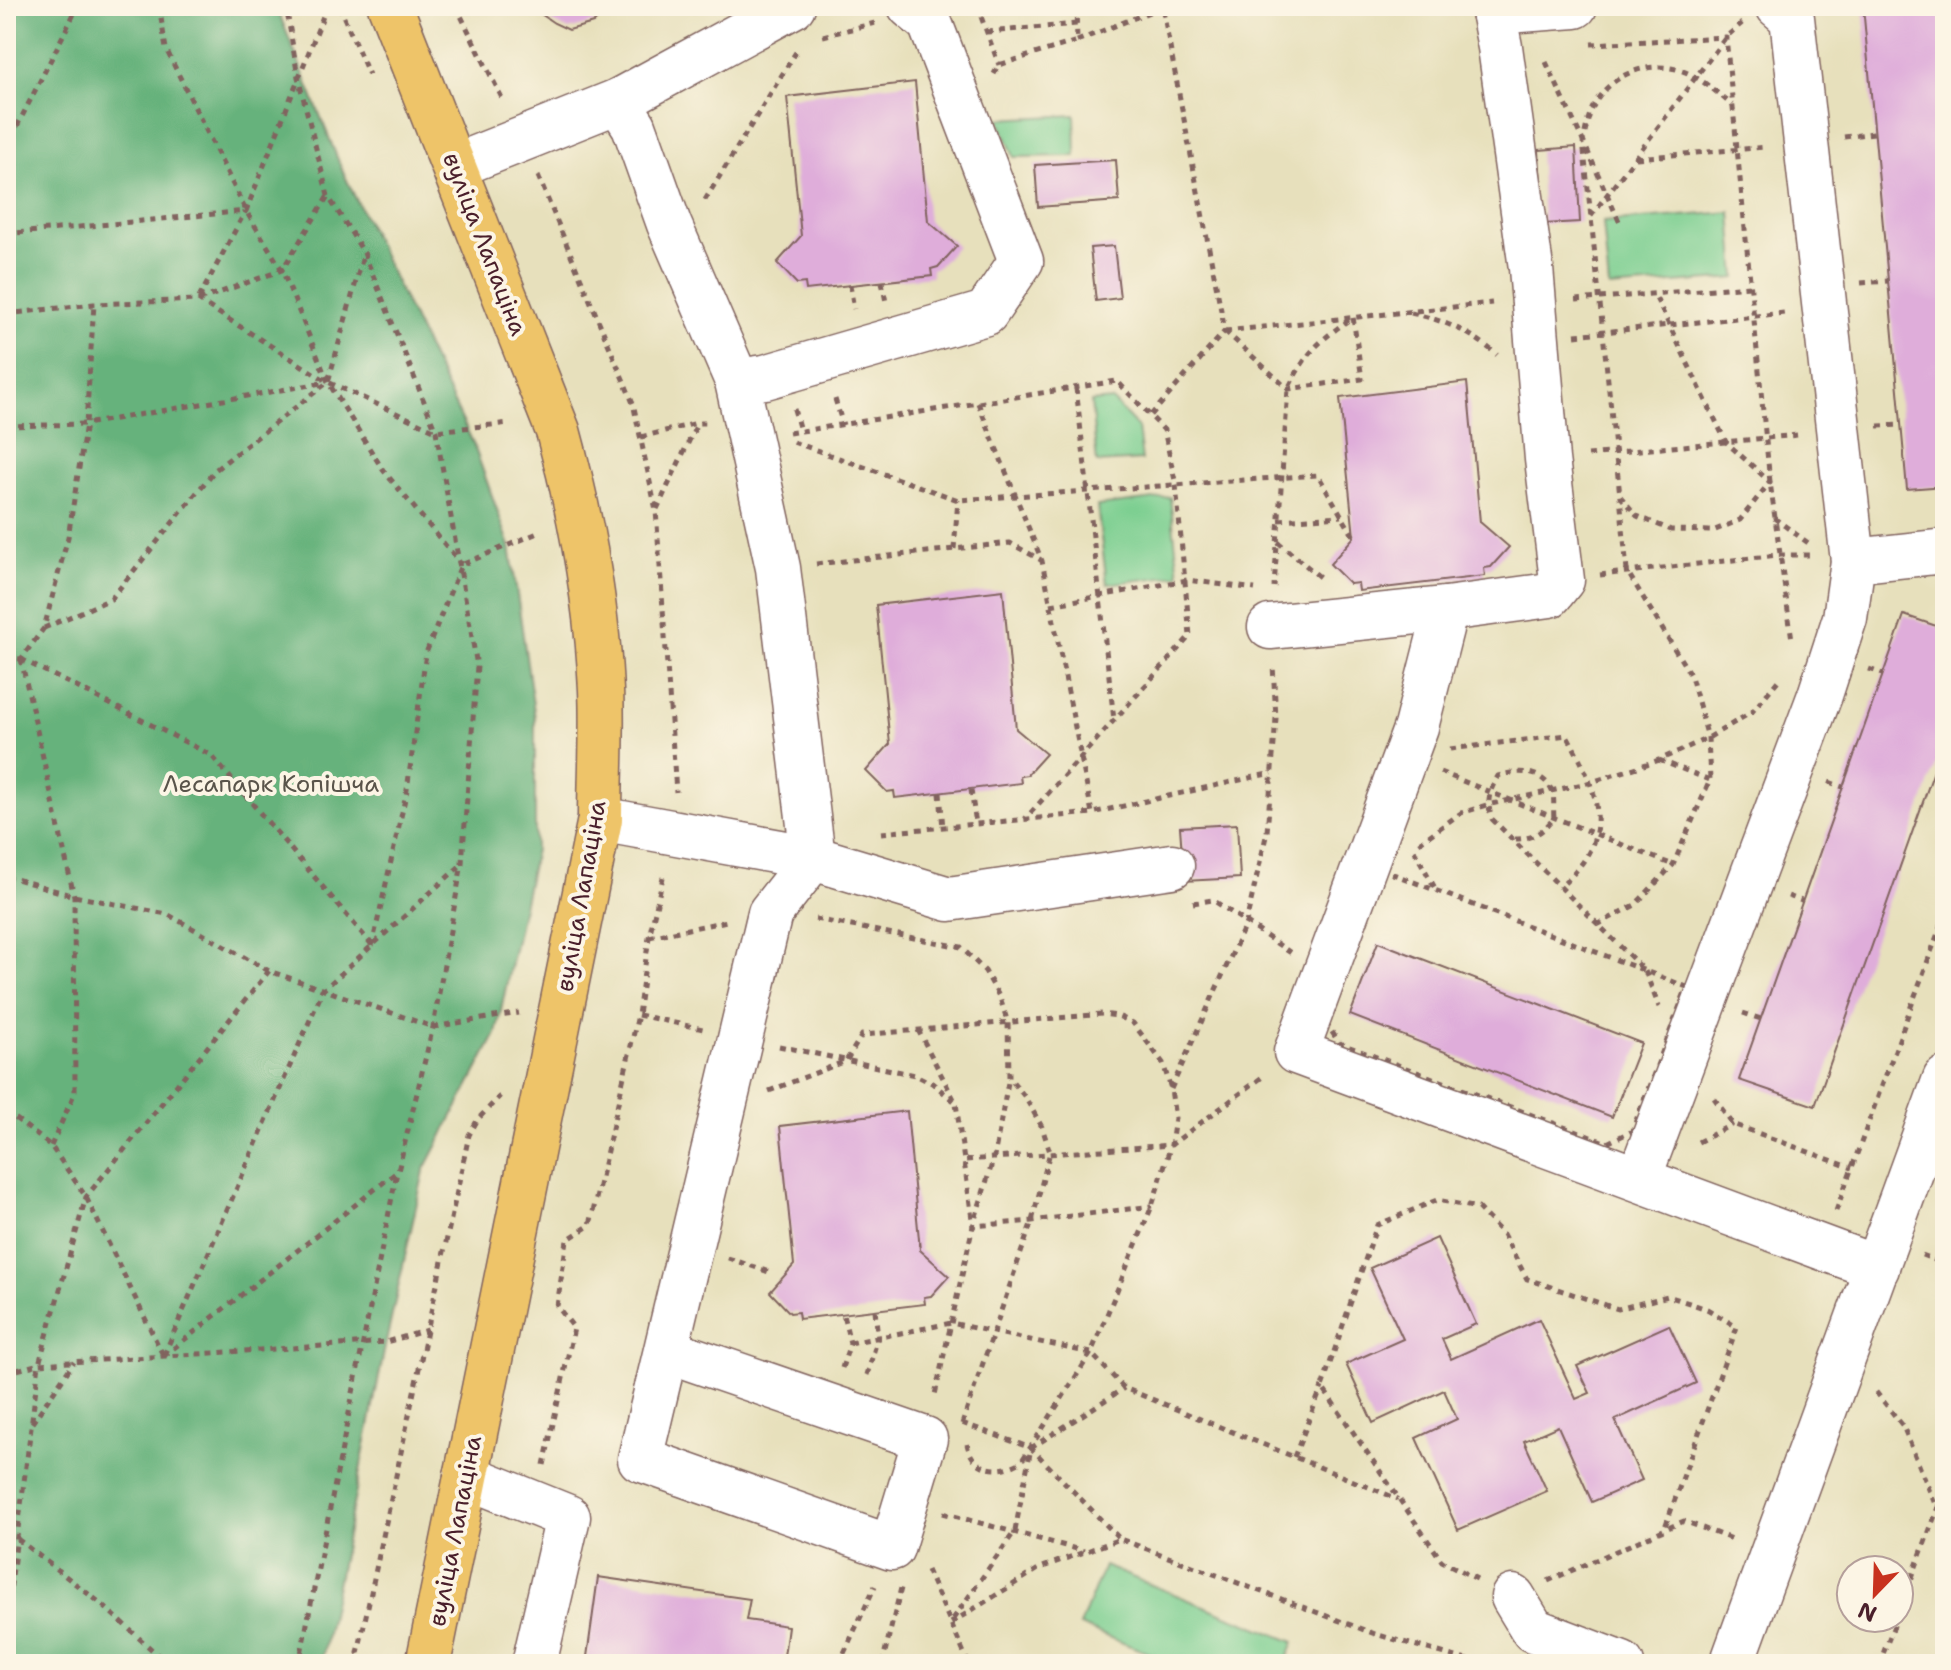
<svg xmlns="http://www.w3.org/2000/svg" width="1951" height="1670" font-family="'Shantell Sans',sans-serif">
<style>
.green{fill:#7dcf91;stroke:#64775e;stroke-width:2}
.forest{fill:#66b27b;stroke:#586853;stroke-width:2}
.building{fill:#dfadda}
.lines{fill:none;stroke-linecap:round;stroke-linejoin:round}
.minor-casing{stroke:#81635e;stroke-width:47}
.major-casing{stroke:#81635e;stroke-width:47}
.path{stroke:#81635e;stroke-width:5;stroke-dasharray:6 6;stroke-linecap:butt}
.minor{stroke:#fff;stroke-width:44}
.major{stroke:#eec469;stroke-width:44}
.labels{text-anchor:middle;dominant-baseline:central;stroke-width:8;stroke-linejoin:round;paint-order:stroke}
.street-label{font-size:24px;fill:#4a1f2b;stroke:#fcf5e5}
.park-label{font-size:24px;fill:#59544a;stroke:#fcf5e5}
</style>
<rect width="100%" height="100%" fill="#fcf5e5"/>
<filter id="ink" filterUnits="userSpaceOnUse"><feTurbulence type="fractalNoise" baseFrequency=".0125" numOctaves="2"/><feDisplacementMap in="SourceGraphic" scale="16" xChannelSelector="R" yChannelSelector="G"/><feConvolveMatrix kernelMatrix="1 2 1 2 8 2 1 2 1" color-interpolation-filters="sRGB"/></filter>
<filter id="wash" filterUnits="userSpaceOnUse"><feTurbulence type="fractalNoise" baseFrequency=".006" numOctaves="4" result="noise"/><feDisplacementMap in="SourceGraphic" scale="32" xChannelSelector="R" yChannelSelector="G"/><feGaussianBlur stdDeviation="1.8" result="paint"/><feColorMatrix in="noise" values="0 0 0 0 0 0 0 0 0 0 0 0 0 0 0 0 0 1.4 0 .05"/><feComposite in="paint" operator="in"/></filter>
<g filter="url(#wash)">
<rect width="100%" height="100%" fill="#e7e0bc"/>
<g class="green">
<path d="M1075 115 1076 156 1014 157 999 119Z"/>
<path d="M1731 212 1736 278 1609 288 1603 222Z"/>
<path d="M1112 400 1138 428 1142 460 1097 463 1091 402Z"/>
<path d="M1170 497 1179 575 1107 584 1097 506Z"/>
<path d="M1104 1566 1294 1642 1285 1664H1176L1080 1626Z"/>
</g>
<path class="forest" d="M6 6H276L343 172 473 443 510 546 535 718V850L496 1034 424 1171 386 1342 321 1664H6Z"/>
<g id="blocks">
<g class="building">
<path d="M534 6H611L593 23 569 30 554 23 538 12Z"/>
<path d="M1863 6H1939L1945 66V486L1907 489Z"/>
<path d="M915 82 928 221 957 246 938 267 931 269 932 276 806 290 805 283 797 284 777 263 801 236 787 97Z"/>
<path d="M1576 147 1580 222 1543 224 1539 150Z"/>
<path d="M1116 160 1119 201 1038 207 1035 165Z"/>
<path d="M1114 246 1120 298 1096 301 1090 248Z"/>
<path d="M1467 382 1480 522 1509 547 1491 567 1484 568 1485 576 1359 591 1358 583 1350 584 1330 564 1354 537 1340 398Z"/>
<path d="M1003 590 1016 729 1046 754 1027 775 1020 776 1021 783 895 798 894 791 887 792 866 771 890 744 876 605Z"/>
<path d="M1904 615 1945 629V740L1815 1106 1739 1080Z"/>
<path d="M1237 824 1240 878 1184 881 1180 827Z"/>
<path d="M1378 942 1641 1043 1612 1117 1350 1015Z"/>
<path d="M907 1111 920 1250 949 1276 931 1296 924 1297 925 1304 799 1319 798 1312 790 1313 770 1292 794 1265 780 1126Z"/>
<path d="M1437 1238 1476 1324 1442 1339 1451 1359 1539 1319 1576 1399 1590 1393 1577 1366 1669 1325 1696 1383 1615 1420 1642 1480 1592 1502 1558 1426 1524 1441 1547 1491 1458 1530 1416 1438 1457 1419 1444 1390 1373 1423 1346 1364 1403 1339 1370 1268Z"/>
<path d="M598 1577 750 1599 746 1620 788 1626 783 1664H586Z"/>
</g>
</g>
</g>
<g filter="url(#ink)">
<use href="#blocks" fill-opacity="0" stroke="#81635e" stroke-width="2"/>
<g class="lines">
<g class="minor-casing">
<g id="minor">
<path d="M1493 12 1575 6"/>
<path d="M618 101 634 126 669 224 737 381 778 568 813 858 770 913 640 1459 892 1548 925 1439 666 1350"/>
<path d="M455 166 618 101 793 6"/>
<path d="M737 381 765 377 986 313 1021 261 930 23 910 6"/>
<path d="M1853 561 1945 551"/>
<path d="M1446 609 1416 727 1296 1052 1877 1268"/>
<path d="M1270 627 1446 609 1550 595 1562 580 1547 459 1531 268 1500 47 1492 6"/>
<path d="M600 819 813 858 949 899 1172 866"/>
<path d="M1639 1178 1820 695 1845 618 1853 561 1792 18 1778 6"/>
<path d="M466 1476 568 1517 534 1664"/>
<path d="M1513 1597 1533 1630 1622 1664"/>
<path d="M1732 1664 1945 1079"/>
</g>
</g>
<g class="major-casing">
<path id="major" d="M390 6 558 431C581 515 597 603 601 690 603 733 600 777 600 819L428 1664"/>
</g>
<g class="path">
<path d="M159 6 166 49 246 211 282 270 328 382 383 470 461 564"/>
<path d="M339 6 369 75"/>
<path d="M456 6 504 102"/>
<path d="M977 6 999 65"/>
<path d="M987 32 1077 24"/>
<path d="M823 36 875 23"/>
<path d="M1077 41 1162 7"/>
<path d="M1591 44 1726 37 1770 482 1792 640"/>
<path d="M1546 62 1583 141 1620 496 1637 516 1671 530 1713 531 1740 520 1770 482 1726 442 1654 294"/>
<path d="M994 74 999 65 1077 41 1076 6"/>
<path d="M1844 137 1874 133"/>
<path d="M6 148 78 6"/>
<path d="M1636 158 1766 147"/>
<path d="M538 176 633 403 656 510 676 792"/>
<path d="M705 200 796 52"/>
<path d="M1591 216 1726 37 1742 23"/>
<path d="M1619 221 1583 141C1586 130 1588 115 1594 105 1614 68 1662 56 1697 78 1710 86 1721 96 1732 105"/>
<path d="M6 234 246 211 327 6"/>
<path d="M882 282 886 302"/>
<path d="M1861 283 1888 281"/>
<path d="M850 285 854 309"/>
<path d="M199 298 245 212"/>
<path d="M199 300 282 270 328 196"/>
<path d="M1576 300 1750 286"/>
<path d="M1411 313C1443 320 1472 332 1497 355"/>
<path d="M6 314 94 304 198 300 328 382 436 431 510 423"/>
<path d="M1225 331 1288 389 1362 379 1353 317C1319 341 1307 351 1288 389L1274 587"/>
<path d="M1225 331 1492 303"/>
<path d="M1575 335 1784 313"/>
<path d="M1076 388 1114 720"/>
<path d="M835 399 843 425"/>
<path d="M978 403 1042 561 1092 813"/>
<path d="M794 409 800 431"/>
<path d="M1151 415 1225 331 1162 6"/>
<path d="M6 426 86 424 327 382"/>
<path d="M1878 426 1901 425"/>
<path d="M789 433 1117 381 1164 430 1176 485 1190 636 1025 819"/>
<path d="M641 437 697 423H706"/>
<path d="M793 442 958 500 1318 475 1354 537"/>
<path d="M1588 455 1798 435"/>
<path d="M657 509 697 424"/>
<path d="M1774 518 1811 545"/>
<path d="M1279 520 1342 516"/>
<path d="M1278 542 1322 579"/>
<path d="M954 549 958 500"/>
<path d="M816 564 1010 543 1041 560"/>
<path d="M1600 575 1778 555H1813"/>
<path d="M1051 605 1187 580 1255 589"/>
<path d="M44 628 111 599 215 470 328 382 364 253"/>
<path d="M6 658 21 659 44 628 68 537 86 424 94 304"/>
<path d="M21 659 74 896 75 1092 51 1146"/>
<path d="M21 659 211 755 372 945"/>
<path d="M1869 669 1883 674"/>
<path d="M1450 749 1567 735C1600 795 1617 837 1559 888"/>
<path d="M1659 760 1710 780"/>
<path d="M1440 772 1673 865"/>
<path d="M1829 782 1843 787"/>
<path d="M971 790 976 824"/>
<path d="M940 793 943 828"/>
<path d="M881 833 1092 813 1272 773"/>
<path d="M1515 839C1534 839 1542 832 1554 818 1553 810 1555 798 1552 791 1542 769 1517 770 1498 776 1489 792 1486 801 1492 819L1645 971 1659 1007"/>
<path d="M1419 843 1461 813 1487 805 1592 782 1659 760 1708 738 1752 712 1780 678"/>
<path d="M1414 850 1436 890"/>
<path d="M1380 869 1687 987 1632 1131 1607 1143 1339 1043 1325 1021Z"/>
<path d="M6 876 74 896 167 914 269 971 433 1027 519 1013"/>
<path d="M1788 896 1802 901"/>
<path d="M1193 903 1213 900 1291 953"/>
<path d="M815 919 961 947 985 971 1000 998 1008 1023 1009 1077 994 1157 973 1226 1032 1221 1152 1206"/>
<path d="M1597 925 1635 905 1673 865 1710 780 1708 738 1691 676 1627 571 1620 496"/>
<path d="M649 937 727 921"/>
<path d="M372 946 407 790 426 653 461 565 540 532"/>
<path d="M1743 1013 1761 1019"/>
<path d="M638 1015 703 1029"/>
<path d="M918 1030 956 1103 973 1226 934 1399"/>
<path d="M779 1046 915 1075 932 1083 954 1101"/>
<path d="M1171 1089 1246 923 1267 832 1276 718 1273 665"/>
<path d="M769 1091 846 1061 862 1035 1103 1014 1118 1016 1133 1023 1163 1063 1171 1089 1175 1118 1171 1145 1152 1206 1091 1353 1021 1462C1000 1474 973 1472 967 1444"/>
<path d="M1714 1098 1733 1124 1852 1168"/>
<path d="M6 1111 51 1146 86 1197 163 1355"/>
<path d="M1698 1142 1733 1124"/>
<path d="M966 1160 1171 1145 1265 1075"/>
<path d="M1836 1211 1945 914"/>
<path d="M1922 1255 1945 1264"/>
<path d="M728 1258 772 1273"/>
<path d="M850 1343 951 1323 1091 1353 1124 1388 1398 1499"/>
<path d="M164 1355 323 990 462 864"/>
<path d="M164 1356 398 1171 433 1027 462 863 477 666 436 431 364 253 328 196 298 77 286 6"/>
<path d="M842 1368 850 1343 843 1314"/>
<path d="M6 1373 39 1364 386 1342 428 1330"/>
<path d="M867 1375 878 1337 875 1310"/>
<path d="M1876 1392 1903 1426 1937 1509"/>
<path d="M32 1423 74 1362"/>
<path d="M962 1423 1031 1448 1120 1539"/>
<path d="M962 1424 1032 1221 1050 1152 1042 1127 1025 1097 1009 1077"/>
<path d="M1294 1457 1322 1387"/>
<path d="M544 1465 574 1328 557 1306 567 1240 590 1225 638 1015 649 937 664 873"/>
<path d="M943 1513 1084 1551"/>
<path d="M6 1537 16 1538 99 1602 168 1664"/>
<path d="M927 1570 969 1664"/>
<path d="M1477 1579 1442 1561 1322 1387 1377 1225 1437 1200 1478 1208 1503 1234 1527 1279 1618 1309 1668 1296 1707 1309 1737 1327 1664 1530"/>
<path d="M1548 1581 1684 1521 1734 1540"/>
<path d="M1899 1612 1945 1489"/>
<path d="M953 1619 1015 1531 1031 1448 1124 1388"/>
<path d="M6 1623 39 1364 86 1197 269 971"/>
<path d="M951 1623 1040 1568 1120 1539 1375 1634 1481 1664"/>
<path d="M299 1664 397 1172"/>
<path d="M365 1664 358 1653 469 1135 478 1119 500 1096"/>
<path d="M839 1664 875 1586"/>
<path d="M882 1664 901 1588"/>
<path d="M1879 1664 1897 1618"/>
</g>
<use href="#minor" class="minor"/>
<use href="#major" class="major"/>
</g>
</g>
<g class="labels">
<g class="street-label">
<text transform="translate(485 244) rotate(69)">вуліца Лапаціна</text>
<text transform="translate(581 896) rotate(-80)">вуліца Лапаціна</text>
<text transform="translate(455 1531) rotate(-79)">вуліца Лапаціна</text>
</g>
<g class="park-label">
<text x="271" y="784">Лесапарк Копішча</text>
</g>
</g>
<rect width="1951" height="1670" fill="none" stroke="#fcf5e5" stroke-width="32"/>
<g transform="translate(1875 1594) rotate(203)"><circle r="38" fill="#fcf5e5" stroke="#b59f9b" stroke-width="2"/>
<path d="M0-6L14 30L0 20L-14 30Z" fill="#c8321e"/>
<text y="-12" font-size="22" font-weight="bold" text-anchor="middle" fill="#4a1f2b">N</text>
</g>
</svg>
